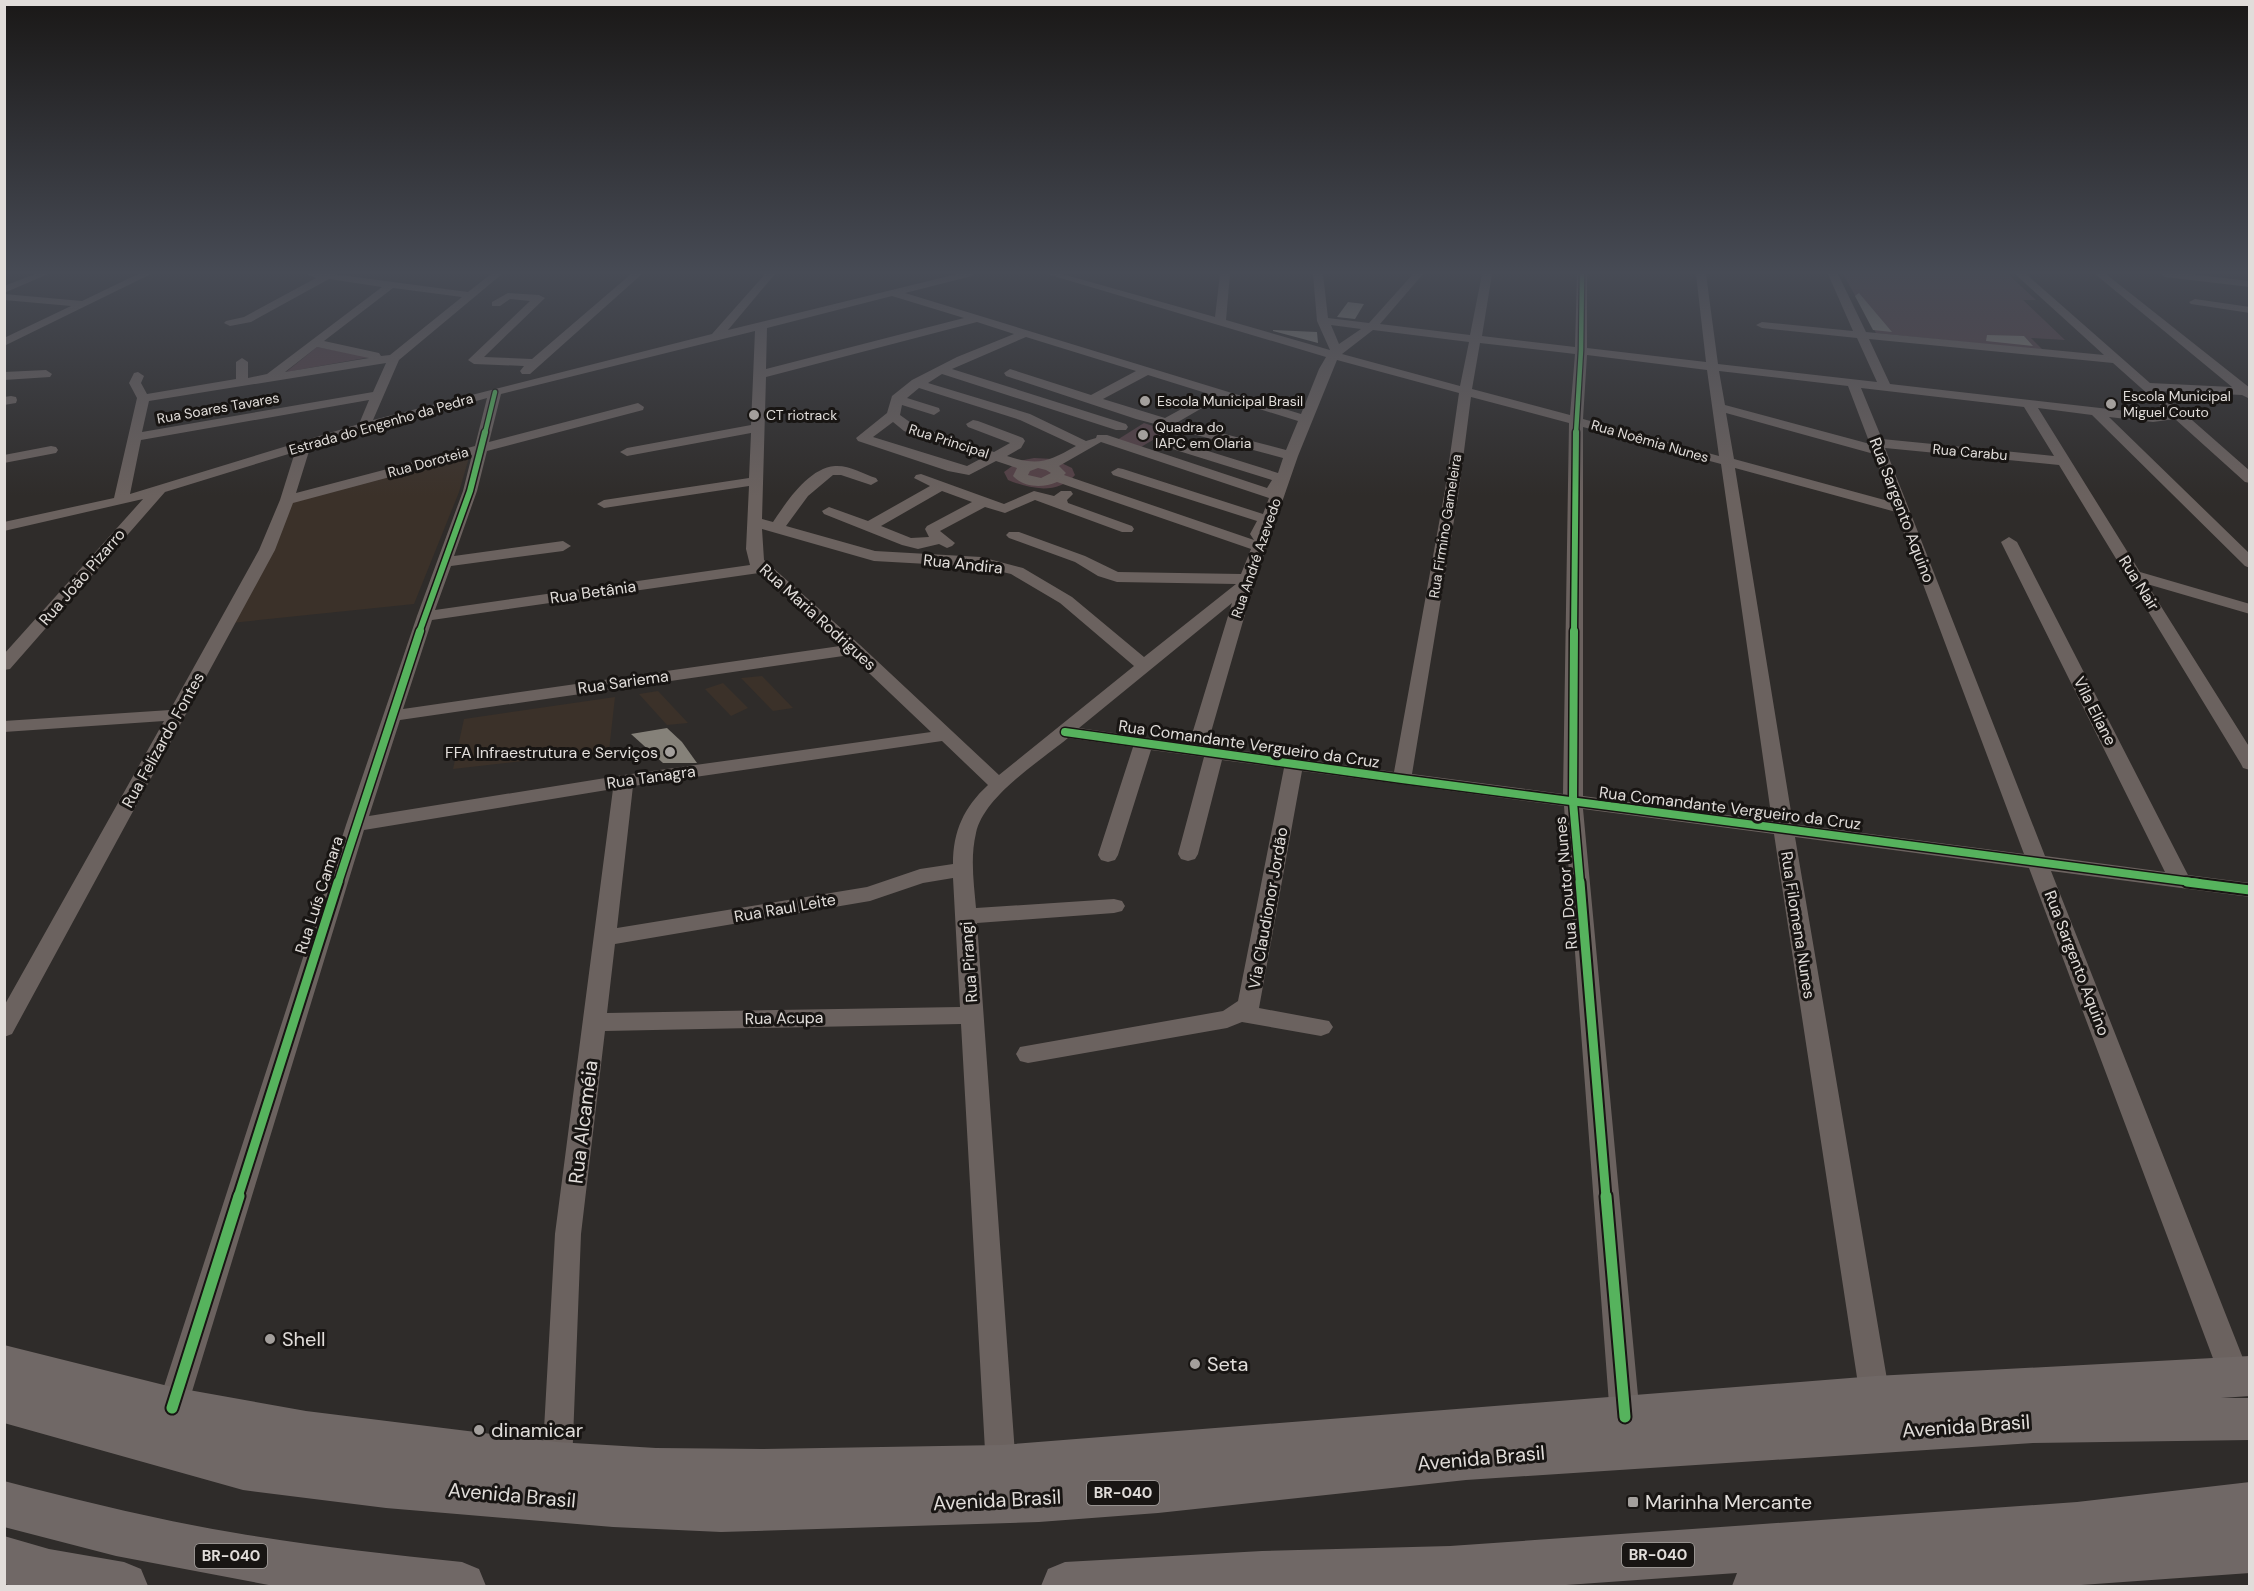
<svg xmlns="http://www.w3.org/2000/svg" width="2254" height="1591" font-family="'DM Sans',sans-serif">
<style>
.built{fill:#3b3129}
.green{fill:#554146}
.building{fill:#858179}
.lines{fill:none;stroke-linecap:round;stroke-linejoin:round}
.minor{fill:#6b625f;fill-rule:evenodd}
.highway{fill:#706866;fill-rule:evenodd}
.cycleway-far4-casing{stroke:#181513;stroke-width:7}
.cycleway-far3-casing{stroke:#181513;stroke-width:9}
.cycleway-far2-casing{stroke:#181513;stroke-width:11}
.cycleway-far1-casing{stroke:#181513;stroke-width:13}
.cycleway-casing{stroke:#181513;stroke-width:15}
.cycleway-far4{stroke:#56b35d;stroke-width:4.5}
.cycleway-far3{stroke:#56b35d;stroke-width:6}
.cycleway-far2{stroke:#56b35d;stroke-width:8}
.cycleway-far1{stroke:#56b35d;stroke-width:9}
.cycleway{stroke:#56b35d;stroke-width:11}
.poi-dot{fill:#a39f9c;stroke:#181513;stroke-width:2}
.labels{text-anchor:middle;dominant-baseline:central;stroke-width:6;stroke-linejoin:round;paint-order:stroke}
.far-poi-label{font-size:14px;fill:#e1ddda;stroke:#181513;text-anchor:start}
.far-street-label{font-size:14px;fill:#e1ddda;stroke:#181513}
.shield{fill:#181513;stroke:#a5a19e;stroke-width:1.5}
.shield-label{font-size:15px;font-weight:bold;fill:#e1ddda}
.street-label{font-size:16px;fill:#e1ddda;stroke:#181513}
.poi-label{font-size:16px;fill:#e1ddda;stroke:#181513;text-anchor:end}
.near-street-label{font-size:20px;fill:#e1ddda;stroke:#181513}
.near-poi-label{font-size:20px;fill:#e1ddda;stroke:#181513;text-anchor:start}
</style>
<rect width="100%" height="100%" fill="#2f2c2a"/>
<g class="built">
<path d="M470 454 459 492 414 604 231 623 293 500Z"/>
<path d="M762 676 793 708 773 711 741 678Z"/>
<path d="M723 683 748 708 731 716 705 689Z"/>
<path d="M658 691 688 723 667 725 639 694Z"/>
<path d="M615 697 609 751 453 769 464 719Z"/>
</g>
<g class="green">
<path d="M1843 274H2008L2036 300H2023L2065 340 2031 338 2043 350 1876 333Z"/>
<path d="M317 347 371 357 286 372Z"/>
<path d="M1144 423 1168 431 1141 447 1117 440Z"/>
<path d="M1034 458 1053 459 1072 468 1075 475C1058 495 1029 489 1008 480L1004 472 1019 461Z"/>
</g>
<g class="building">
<path d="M1859 293 1892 332 1873 330 1855 296Z"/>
<path d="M1348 302 1364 304 1355 319 1337 317Z"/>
<path d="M1273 330 1317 332 1318 343 1273 331Z"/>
<path d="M1987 335 2024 336 2033 346 1986 341Z"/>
<path d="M667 728 682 742 697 763H663L631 734Z"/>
</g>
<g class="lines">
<g class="minor">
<path d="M35 274H48L4 293V286Z"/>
<path d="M138 274H151L4 346V338L71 306 4 300V294L82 301Z"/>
<path d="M307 274H333L468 292 491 274H502L399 360 373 420 712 334 765 274H775L728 330 957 274H973L972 276 905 293 1301 414 1319 369 1326 357 1047 274H1062L1215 317 1220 274H1230L1226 320 1330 350 1317 321 1313 274H1323L1328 318 1369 323 1413 274H1423L1380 324 1470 335 1482 274H1492L1482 336 1575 347 1577 274H1587V348L1706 362 1696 274H1706L1718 364 1877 382 1857 338 1762 328 1756 325 1762 322 1853 331 1828 274H1838L1866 332 2104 355 2015 274H2026L2150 383 2232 387 2095 274H2106L2250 388V399L2242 395 2159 391 2250 471V483L2245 482 2175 419 2153 422 2109 417 2250 554V568L2245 566 2092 415 2038 408 2140 572 2250 604V614L2147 584 2250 748V770L2243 768 2241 764 2059 465 1885 448 2045 856 2165 872 2001 542 2009 537 2017 542 2188 875 2250 883V897L2051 871 2250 1376 2245 1387 2235 1391 2225 1387 2220 1377 2029 868 1795 837 1890 1397 1886 1407 1875 1411 1864 1407 1860 1397 1774 834 1583 809 1640 1417 1636 1427 1625 1432 1614 1427 1610 1417 1564 806 1302 771 1259 1008 1329 1021 1333 1027 1329 1033 1321 1036 1242 1022 1227 1028 1028 1063 1020 1061 1016 1054 1020 1047 1223 1011 1238 1001 1284 768 1222 760 1198 854 1195 859 1188 861 1181 859 1178 854 1204 757 1151 750 1118 855 1115 860 1108 862 1101 860 1098 855 1133 747 1068 738C1039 762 984 796 976 833 970 858 974 884 976 908L1114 899 1122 901 1125 906 1122 911 1114 913 977 923 1016 1468 1012 1479 1001 1483 990 1479 986 1468 961 1024 605 1031 581 1234 572 1465 568 1476 557 1480 546 1476 542 1465 555 1234 613 789 364 830 187 1408 183 1418 172 1422 161 1418 157 1408 346 825 417 616 463 491 472 455 293 503 275 550 12 1034 4 1037V1006L164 721 4 732V721L170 710 259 550 280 500 295 452 165 492 10 669 4 670V654L143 499 4 531V522L114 498 137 398 129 383 134 373 138 372 144 376 141 383 147 394 236 379V362L242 358 248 362V378L267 374 382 287 329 279 251 322 230 326 224 323 226 321 244 317 316 278ZM393 288 462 297 390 355 381 356 379 353 324 341ZM892 296 964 318 766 369 767 328ZM977 322 1014 334 957 357 912 380 892 396 887 413 856 438 858 441 948 471 969 475 996 461 1017 468 1013 476C1024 488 1043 488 1057 482L1251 549 1241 574 1118 572 1085 556 1019 532H1009L1006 535 1009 538 1075 562 1098 576 1117 582 1236 584 1144 657 1072 597 1023 568 981 557 875 551 786 526 808 496 833 475H841L871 485 878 481 876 478C863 474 849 465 835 466 808 468 786 503 773 522L762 519 766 377ZM1331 325 1361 329 1339 344ZM1373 330 1469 342 1460 386 1342 354ZM755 331 751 425 627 448 620 452 627 456 751 433 749 478 604 500 597 504 604 508 749 486 746 549 750 565 435 610 451 566 563 551 571 546 563 541 454 556 477 491 487 451 643 410 644 407 638 403 489 442 501 394ZM1026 337 1136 371 1091 395 1010 369 1004 373 1006 376 1136 419 1283 458 1278 473 1176 441H1166L1164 444 1166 447 1272 480 1267 488 1107 435H1097L1096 438 1086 441 1030 414 928 383 942 374 1116 430H1126L1128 427 1126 424 952 369ZM1869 339 2113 363 2168 412 2153 414 1890 384ZM1480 343 1575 354 1570 415 1472 389ZM317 347 369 358 285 372ZM1587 355 1707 370 1719 456 1583 419ZM1337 360 1459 393 1445 490 1394 772 1207 746 1254 583 1298 456ZM386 363 373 392 142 432 149 401ZM1719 371 1848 386 1870 444 1725 405ZM1148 375 1209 394 1165 418 1103 399ZM919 388 1020 420 1076 446C1048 462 1038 466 1007 456L1021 448 1025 441 1023 438 978 421 973 420 966 424 968 427 1010 443 994 452 914 425 900 415 902 405 934 415 940 411 939 408 907 398ZM1861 388 2024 407 2054 456 1882 439ZM1221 397 1298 421 1286 450 1178 422ZM1471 397 1569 423 1563 794 1412 774 1459 490ZM487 398 475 446 296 493 310 448ZM369 400 359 424 130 494 141 440ZM1726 413 1874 454 1892 502 1734 459ZM893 422 904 431 984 457 967 466 873 437ZM1583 427 1721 464 1772 821 1583 796ZM1101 442 1269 498 1263 514 1123 469 1118 468 1111 472 1113 475 1257 521 1250 534 1254 540 1064 475 1066 473 1059 466ZM1038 468 1046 470 1051 473 1041 478 1028 475 1030 471ZM1735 468 1896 512 2024 854 1793 824ZM762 529 874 561 981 567 1011 574 1060 603 1134 666 999 775 860 645 764 560ZM759 573 840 646 403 709 432 620ZM1232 603 1189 744 1079 728ZM850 655 931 732 624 775 369 816 400 720ZM942 741 988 785C964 807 953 831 953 864L920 869 867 887 617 928 633 786ZM953 878 960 1007 607 1013 615 944 870 901 923 883Z"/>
<path d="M631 274H642L530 374H522L520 371 524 366 474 364 468 360 530 301 510 299 500 306H492V302L508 293 539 295 545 298 484 357 532 359Z"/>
<path d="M2160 274H2189L2250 281V287L2165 277Z"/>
<path d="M2195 299 2250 307V313L2191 304 2189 302Z"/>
<path d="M46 370 52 374 50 377 4 380V372Z"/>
<path d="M11 396 16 397 17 400 16 403 4 405V397Z"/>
<path d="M51 446 56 447 58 450 56 453 4 463V455Z"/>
<path d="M921 474 1004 504 1034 491 1054 496 1061 491H1071L1073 494 1067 500 1068 503 1132 526 1134 529 1132 532H1122L1035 500 1005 513 985 507 940 531 955 543 952 546 947 548 939 544 918 549 902 545 824 514 822 511 829 507 868 521 930 486 914 478 916 475ZM942 491 972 502 927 526 925 529 929 537 911 538 881 526Z"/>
</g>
<g class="highway">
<path d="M4 1345 172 1387 306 1411 557 1442 656 1448 763 1449 1001 1445 1875 1376 2250 1356V1396L2221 1398H2250V1440L2033 1443 1466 1480 1158 1513 1039 1522 721 1532 613 1527 386 1508 243 1490 4 1423Z"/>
<path d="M4 1481C81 1501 158 1520 236 1533 311 1546 386 1554 462 1562L479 1569 486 1586H274L116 1556 4 1527Z"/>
<path d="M2250 1482V1573L2067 1586H1732L1737 1573 1552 1586H1041L1048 1569 1065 1562 1262 1551 1450 1546 2077 1502Z"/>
<path d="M4 1536 49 1549 124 1562 141 1569 148 1586H12L4 1584Z"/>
</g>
<g class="cycleway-far4-casing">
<g id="cycleway-far4">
<path d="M485 433 495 392"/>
<path d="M1576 433 1581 350 1582 274"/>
</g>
</g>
<g class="cycleway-far3-casing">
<g id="cycleway-far3">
<path d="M419 633 470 491 485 432"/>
<path d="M1574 633 1576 432"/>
</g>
</g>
<g class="cycleway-far2-casing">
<g id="cycleway-far2">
<path d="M1574 631 1573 802 1580 883"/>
<path d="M1065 732 1402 779 2199 883"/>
<path d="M338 883 420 631"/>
</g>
</g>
<g class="cycleway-far1-casing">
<g id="cycleway-far1">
<path d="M1580 882 1606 1197"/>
<path d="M2187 882 2250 890"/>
<path d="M238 1197 338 882"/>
</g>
</g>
<g class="cycleway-casing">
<g id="cycleway">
<path d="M1606 1196 1625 1417"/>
<path d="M172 1408 239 1196"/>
</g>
</g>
<use href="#cycleway-far4" class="cycleway-far4"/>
<use href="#cycleway-far3" class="cycleway-far3"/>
<use href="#cycleway-far2" class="cycleway-far2"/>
<use href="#cycleway-far1" class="cycleway-far1"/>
<use href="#cycleway" class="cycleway"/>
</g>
<linearGradient id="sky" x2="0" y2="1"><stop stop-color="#1a1817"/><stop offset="0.55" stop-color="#474b55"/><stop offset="1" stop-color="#474b55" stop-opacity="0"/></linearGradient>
<rect width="2254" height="496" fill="url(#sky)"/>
<g class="poi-dot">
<circle cx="1145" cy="401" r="6"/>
<circle cx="2111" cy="404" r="6"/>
<circle cx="754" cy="415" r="6"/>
<circle cx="1143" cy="435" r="6"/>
<circle cx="670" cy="752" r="6"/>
<circle cx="270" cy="1339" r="6"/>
<circle cx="1195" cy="1364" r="6"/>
<circle cx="479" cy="1430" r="6"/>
<rect x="1627" y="1496" width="12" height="12" rx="3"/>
</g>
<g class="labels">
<g class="far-poi-label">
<text x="2123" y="396">Escola Municipal<tspan x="2123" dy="16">Miguel Couto</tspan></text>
<text x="1157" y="401">Escola Municipal Brasil</text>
<text x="766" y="415">CT riotrack</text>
<text x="1155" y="427">Quadra do<tspan x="1155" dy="16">IAPC em Olaria</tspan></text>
</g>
<g class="far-street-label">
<text transform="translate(218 408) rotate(-10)">Rua Soares Tavares</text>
<text transform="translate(381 424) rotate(-16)">Estrada do Engenho da Pedra</text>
<text transform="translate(949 441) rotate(18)">Rua Principal</text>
<text transform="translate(1650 441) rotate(16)">Rua Noêmia Nunes</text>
<text transform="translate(1970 452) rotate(5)">Rua Carabu</text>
<text transform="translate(428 462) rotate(-15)">Rua Doroteia</text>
<text transform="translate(1445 526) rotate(-81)">Rua Firmino Gameleira</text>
<text transform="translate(1256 558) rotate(-71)">Rua André Azevedo</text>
</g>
<g class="shield">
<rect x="1087" y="1481" width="72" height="24" rx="4.5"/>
<rect x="1622" y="1543" width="72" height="24" rx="4.5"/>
<rect x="195" y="1544" width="72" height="24" rx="4.5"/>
</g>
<g class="shield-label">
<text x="1123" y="1493">BR-040</text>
<text x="1658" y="1555">BR-040</text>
<text x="231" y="1556">BR-040</text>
</g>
<g class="street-label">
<text transform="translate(1902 510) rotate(69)">Rua Sargento Aquino</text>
<text transform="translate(963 564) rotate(6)">Rua Andira</text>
<text transform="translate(82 577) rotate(-49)">Rua João Pizarro</text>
<text transform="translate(2139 583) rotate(58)">Rua Nair</text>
<text transform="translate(593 592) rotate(-8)">Rua Betânia</text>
<text transform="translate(818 617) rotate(42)">Rua Maria Rodrigues</text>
<text transform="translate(623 682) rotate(-8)">Rua Sariema</text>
<text transform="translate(2095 711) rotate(63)">Vila Eliane</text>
<text transform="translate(163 740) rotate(-61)">Rua Felizardo Fontes</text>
<text transform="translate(1249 744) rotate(8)">Rua Comandante Vergueiro da Cruz</text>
<text transform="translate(651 777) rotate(-8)">Rua Tanagra</text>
<text transform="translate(1730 808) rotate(7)">Rua Comandante Vergueiro da Cruz</text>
<text transform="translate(1566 883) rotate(-95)">Rua Doutor Nunes</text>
<text transform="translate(319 895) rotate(-72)">Rua Luís Camara</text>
<text transform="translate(785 908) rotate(-10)">Rua Raul Leite</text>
<text transform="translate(1268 908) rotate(-80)">Via Claudionor Jordão</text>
<text transform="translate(1798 925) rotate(81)">Rua Filomena Nunes</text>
<text transform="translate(969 962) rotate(-94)">Rua Pirangi</text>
<text transform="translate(2077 963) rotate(69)">Rua Sargento Aquino</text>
<text transform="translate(784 1018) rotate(-1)">Rua Acupa</text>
</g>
<g class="poi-label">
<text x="658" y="752">FFA Infraestrutura e Serviços</text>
</g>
<g class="near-street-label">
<text transform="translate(583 1122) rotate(-83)">Rua Alcaméia</text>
<text transform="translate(1966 1426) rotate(-4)">Avenida Brasil</text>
<text transform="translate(1481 1458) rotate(-5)">Avenida Brasil</text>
<text transform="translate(512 1495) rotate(5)">Avenida Brasil</text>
<text transform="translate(997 1500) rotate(-3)">Avenida Brasil</text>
</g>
<g class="near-poi-label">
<text x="282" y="1339">Shell</text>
<text x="1207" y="1364">Seta</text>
<text x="491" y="1430">dinamicar</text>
<text x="1645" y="1502">Marinha Mercante</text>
</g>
</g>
<rect width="2254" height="1591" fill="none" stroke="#e1ddda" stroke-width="12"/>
</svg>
